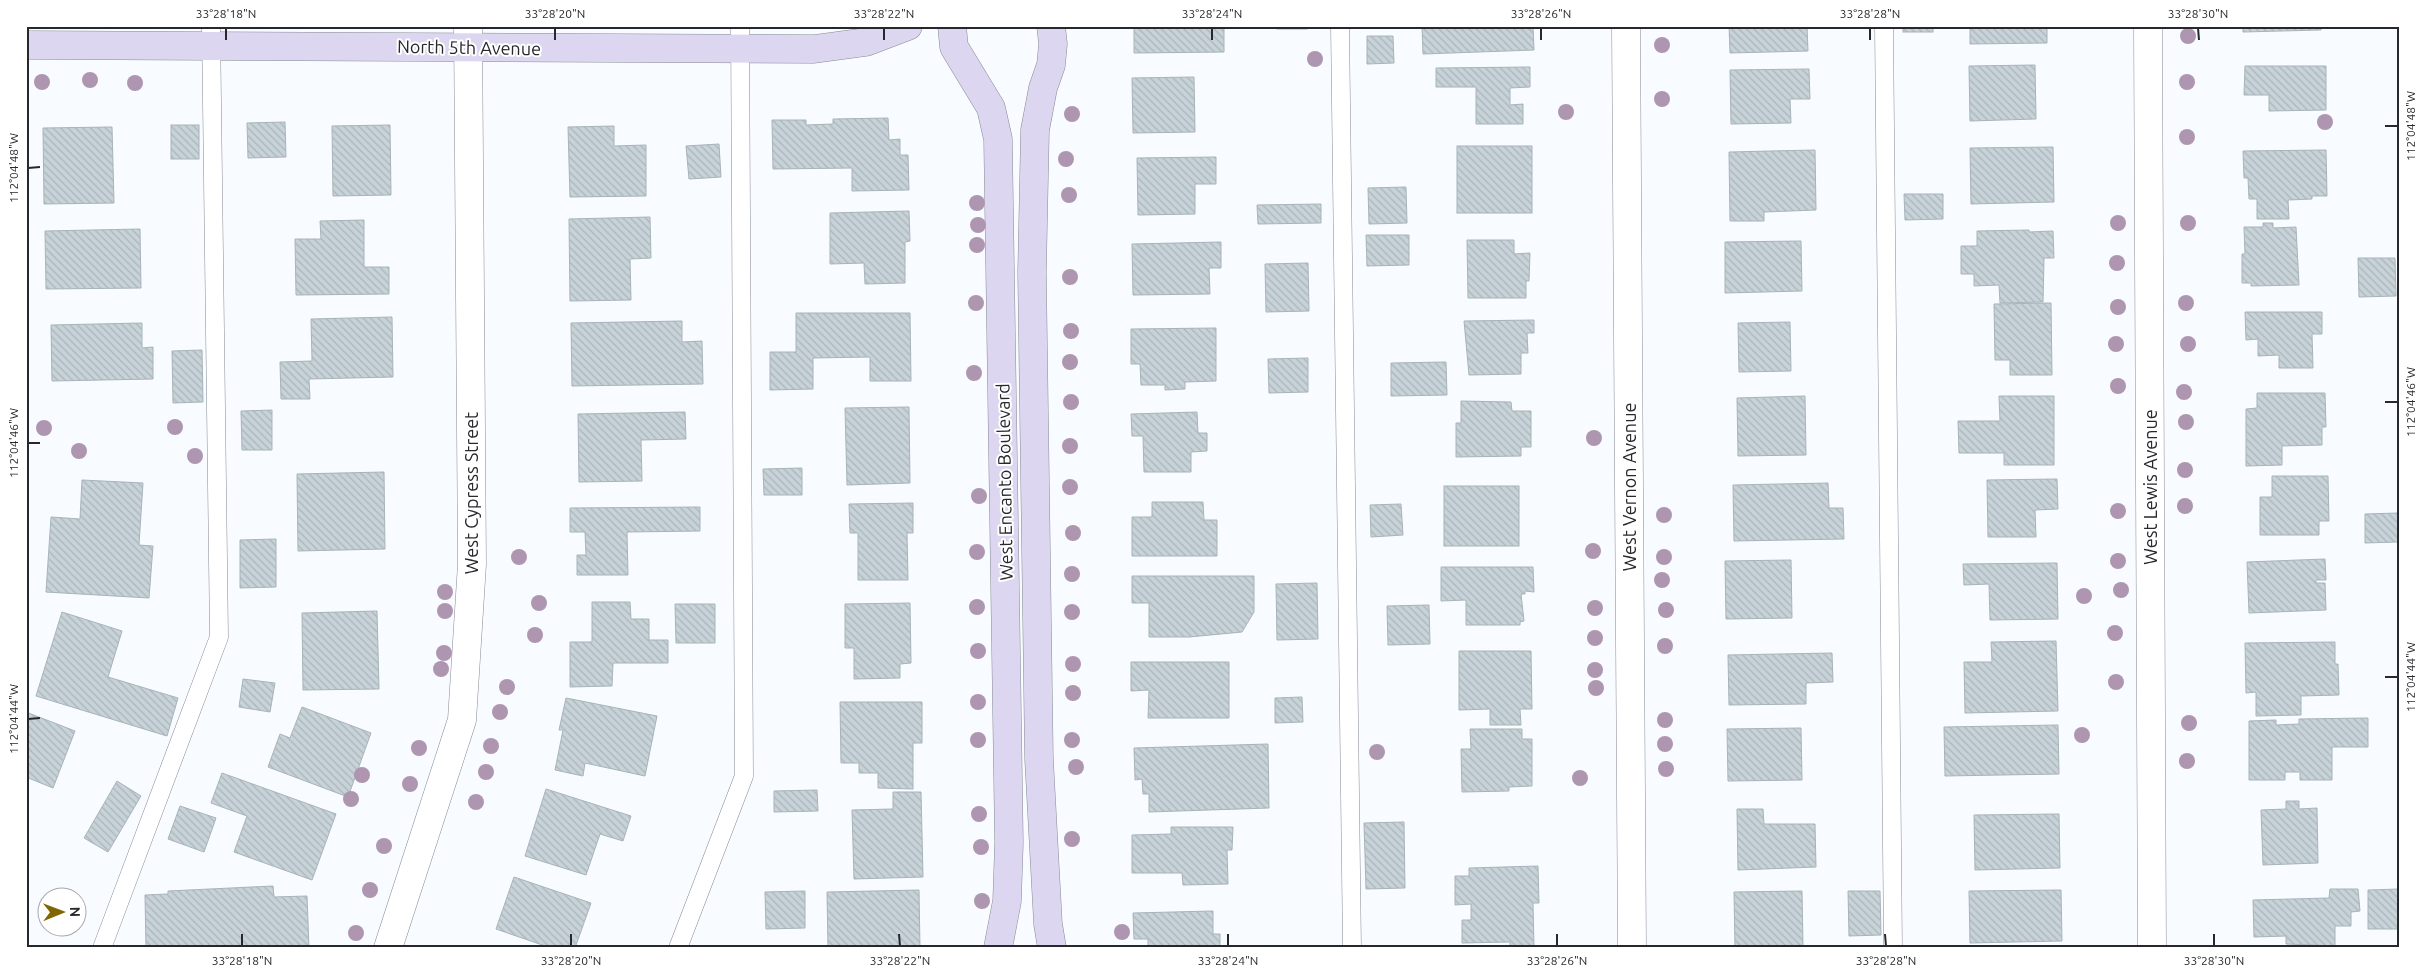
<svg xmlns="http://www.w3.org/2000/svg" width="2425" height="974" font-family="Ubuntu,sans-serif">
<style>
.building{fill:url(#building-back-hatch);stroke:#a8b4b9}
.lines{fill:none;stroke-linecap:round;stroke-linejoin:round}
.lane-casing{stroke:#858b94;stroke-width:19}
.street-casing{stroke:#858b94;stroke-width:29}
.secondary-casing{stroke:#858b94;stroke-width:29}
.lane{stroke:#fff;stroke-width:18}
.street{stroke:#fff;stroke-width:28}
.secondary{stroke:#ddd6f1;stroke-width:28}
.tree{fill:#ae96b0}
.ticks{fill:none;stroke:#26282c;stroke-width:2}
.labels{text-anchor:middle;dominant-baseline:central;stroke-width:4;stroke-linejoin:round;paint-order:stroke}
.street-label{font-size:18px;fill:#26282c;stroke:#fff}
.neatline{fill:none;stroke:#26282c;stroke-width:2}
.ticks-label{font-size:12px;text-anchor:middle;fill:#26282c}
</style>
<defs>
<pattern id="building-back-hatch" width="6" height="6" patternUnits="userSpaceOnUse" patternTransform="scale(1.25)"><rect width="6" height="6" fill="#c7d3d8"/><path d="M-1 5l2 2M0 0l6 6M5-1l2 2" fill="none" stroke="#abb5ba"/></pattern>
</defs>
<rect width="100%" height="100%" fill="#f8fbff"/>
<g class="building">
<path d="M1134 26H1224V52L1134 53Z"/>
<rect x="1277" y="26" width="30" height="3"/>
<path d="M1422 26H1533L1534 50 1423 54Z"/>
<path d="M1729 26H1807L1808 51 1730 53Z"/>
<rect x="1903" y="26" width="30" height="6"/>
<path d="M1970 26H2047V43L1970 44Z"/>
<path d="M2243 26H2321V30L2243 32Z"/>
<path d="M1367 36H1393L1394 63 1367 64Z"/>
<path d="M2035 65 2036 119 1970 121 1969 66Z"/>
<path d="M2245 66H2326V110L2269 111V95H2244Z"/>
<path d="M1530 67V87L1510 88V105L1523 104V124H1476V87H1436V68Z"/>
<path d="M1809 69 1810 99H1790L1791 123 1731 124 1730 70Z"/>
<path d="M1194 77 1195 132 1133 133 1132 78Z"/>
<path d="M888 118 889 140 900 139V155H908L909 190 852 191V168L773 169 772 120H806V125L833 124V119Z"/>
<path d="M285 122 286 157 248 158 247 123Z"/>
<rect x="171" y="125" width="28" height="34"/>
<path d="M390 125 391 195 333 196 332 126Z"/>
<path d="M614 126V146L646 145V196L570 197 568 127Z"/>
<path d="M112 127 114 203 44 204 43 128Z"/>
<path d="M719 144 721 177 689 179 686 146Z"/>
<rect x="1457" y="146" width="75" height="67"/>
<path d="M2053 147 2054 202 1971 204 1970 148Z"/>
<path d="M1815 150 1816 210 1764 212V221H1730L1729 152Z"/>
<path d="M2326 150 2327 196H2312V199L2288 200 2289 219H2257V199H2249L2248 178H2244L2243 151Z"/>
<path d="M1216 157V184H1195V214L1138 215 1137 158Z"/>
<path d="M1406 187 1407 223 1369 224 1368 188Z"/>
<path d="M1904 194H1943V219L1905 220Z"/>
<path d="M1321 204V223L1258 224 1257 205Z"/>
<path d="M909 211 910 241 905 242V283L865 284 864 263 830 264V213Z"/>
<path d="M650 217 651 258 630 259 631 300 570 301 569 219Z"/>
<path d="M364 220V267H389V294L296 295 295 239H321L320 221Z"/>
<path d="M2263 223H2273V228L2296 227 2299 285 2251 286V283H2242V254H2245L2244 227H2263Z"/>
<path d="M140 229 141 288 46 289 45 231Z"/>
<path d="M2029 230V232L2053 231 2054 258H2044L2043 302 2000 303 1999 285 1974 286V274H1961V246H1977V231Z"/>
<path d="M1366 235H1409V265L1367 266Z"/>
<path d="M1467 240H1514V254L1530 253 1529 281H1526V298H1468Z"/>
<path d="M1801 241 1802 291 1725 293V242Z"/>
<path d="M1221 242V268H1209L1210 294 1133 295 1132 244Z"/>
<path d="M2358 258H2395L2396 296 2359 297Z"/>
<path d="M1308 263 1309 311 1266 312 1265 264Z"/>
<path d="M2051 303 2052 375H2010V360H1995L1994 304Z"/>
<path d="M2245 312H2322V334H2312L2313 368H2279V355L2258 356V339L2246 340Z"/>
<path d="M796 313H910L911 381H870V357L813 358V389L770 390V352H796Z"/>
<path d="M392 317 393 377 309 379 310 399H281L280 362 312 361 311 319Z"/>
<path d="M1534 320V333H1527L1528 353H1521V374L1469 375 1464 321Z"/>
<path d="M682 321V342L702 341 703 384 572 386 571 323Z"/>
<path d="M1790 322 1791 371 1739 372 1738 323Z"/>
<path d="M142 323V348L153 347V379L52 381 51 325Z"/>
<path d="M1216 328V381L1185 382V389L1165 390V385H1141L1140 364H1131V329Z"/>
<path d="M202 350 203 402 173 403 172 351Z"/>
<path d="M1308 358V392L1269 393 1268 359Z"/>
<path d="M1446 362 1447 395 1391 396V363Z"/>
<path d="M2257 393H2325L2326 427H2322V445L2282 446V465L2246 466V409L2257 408Z"/>
<path d="M1805 396 1806 455 1738 456 1737 398Z"/>
<path d="M1999 396H2054V465H2004V453H1959L1958 421H2000Z"/>
<path d="M1461 401 1511 402 1512 411H1531V447H1521V456L1456 457V423H1461Z"/>
<path d="M909 407 910 483 847 485 845 408Z"/>
<path d="M272 410V450H242L241 411Z"/>
<path d="M685 412 686 439 641 440 642 481 579 482 578 414Z"/>
<path d="M1197 412 1198 433H1207V451L1191 452V472H1144L1143 436H1132L1131 414Z"/>
<path d="M802 468V495H764L763 469Z"/>
<path d="M384 472 385 549 298 551 297 474Z"/>
<path d="M2272 476H2328L2329 521H2319V535H2260V497H2272Z"/>
<path d="M2057 479 2058 509 2035 510 2036 537H1988L1987 480Z"/>
<path d="M82 480 143 483 139 545 153 546 149 598 46 592 51 517 80 519Z"/>
<path d="M1828 483 1829 508H1843L1844 539 1734 541 1733 485Z"/>
<rect x="1444" y="486" width="75" height="60"/>
<path d="M1152 502H1203L1204 520H1217V556H1132V517H1152Z"/>
<path d="M913 503V533H907L908 580H858V533H850L849 504Z"/>
<path d="M1401 504 1403 535 1371 537 1370 505Z"/>
<path d="M700 507V531L627 532 628 575H577V555H586L585 532H570V508Z"/>
<path d="M2398 513V542L2365 543V514Z"/>
<path d="M276 539V587L240 588V540Z"/>
<path d="M2325 559 2326 580H2316V583H2325L2326 610 2249 613 2247 562Z"/>
<path d="M1791 560 1792 618 1726 619 1725 561Z"/>
<path d="M2057 563 2058 619 1990 620 1989 584 1964 585 1963 564Z"/>
<path d="M1441 567H1533L1534 592 1525 591V594H1521L1524 621 1520 622V625H1466V600L1441 601Z"/>
<path d="M1132 576H1254V612L1242 632 1189 637H1149V603H1132Z"/>
<path d="M1317 583 1318 639 1277 640 1276 584Z"/>
<path d="M592 602H630L631 619H649V640H668V663H613L612 686 570 687V642H592Z"/>
<path d="M910 603 911 663 900 664V678L854 679V648H845V604Z"/>
<path d="M675 604H715V643H676Z"/>
<path d="M1429 605 1430 644 1388 645 1387 606Z"/>
<path d="M377 611 379 689 303 690 302 613Z"/>
<path d="M62 612 122 631 108 677 178 698 167 736 36 696Z"/>
<path d="M2056 641 2058 711 1965 713 1964 662H1992L1991 642Z"/>
<path d="M2335 642V664H2338L2339 695 2301 696V715L2256 716V692L2246 693 2245 643Z"/>
<path d="M1459 651H1531L1532 709H1520L1521 725H1490V709L1459 710Z"/>
<path d="M1832 653 1833 682 1806 683V704L1729 705 1728 655Z"/>
<path d="M1131 662H1229V718H1148L1149 690 1131 691Z"/>
<path d="M243 679 275 683 270 712 239 707Z"/>
<path d="M1302 697 1303 722 1275 723V698Z"/>
<path d="M566 698 657 716 645 776 585 763 583 776 555 770 563 730H559Z"/>
<path d="M840 702H922V743H913V789L878 788V773H859V763H841Z"/>
<path d="M302 707 371 733 348 797 268 767 280 734 290 738Z"/>
<path d="M26 712 75 731 53 788 26 777Z"/>
<path d="M2368 718V747H2332V780H2300V772H2285V780H2249V721L2276 720V725L2299 724V719Z"/>
<path d="M2058 725 2059 774 1945 776 1944 727Z"/>
<path d="M1801 728 1802 780 1728 781 1727 729Z"/>
<path d="M1470 729H1522V739H1532V786L1509 787V791L1462 792 1461 749H1471Z"/>
<path d="M1268 744 1269 808 1149 812V794H1143L1142 779 1135 780 1134 748Z"/>
<path d="M222 773 336 814 312 880 234 852 247 816 211 803Z"/>
<path d="M117 781 141 796 108 852 84 838Z"/>
<path d="M546 789 631 816 623 841 600 834 586 875 525 856Z"/>
<path d="M817 790 818 811 774 812V791Z"/>
<path d="M893 792H921L923 877 854 879 852 810 893 809Z"/>
<path d="M2286 801H2299V809L2317 808 2318 863 2263 865 2261 810 2286 809Z"/>
<path d="M180 806 216 818 204 852 168 839Z"/>
<path d="M1737 809H1763L1764 824H1815L1816 867 1738 870Z"/>
<path d="M2059 814 2060 868 1975 870 1974 815Z"/>
<path d="M1404 822 1405 888 1366 889 1364 823Z"/>
<path d="M1171 827H1233L1232 850H1227L1228 884 1183 885 1182 873H1132V835L1171 834Z"/>
<path d="M1538 866 1539 903H1533L1534 948H1510V942L1462 943V920H1471V904L1455 905V876H1469V868Z"/>
<path d="M514 877 591 903 575 948H551L496 929Z"/>
<path d="M273 886 274 897 307 896 309 948H146L145 895 168 894V891Z"/>
<path d="M2330 889H2358L2360 911 2351 912V926H2335V946L2286 944V936L2254 937 2253 900 2329 898Z"/>
<path d="M2399 889V929H2368V890Z"/>
<path d="M919 890 920 948H828L827 892Z"/>
<path d="M2061 890 2062 941 1970 943 1969 891Z"/>
<path d="M805 891V928L766 929 765 892Z"/>
<path d="M1802 891 1803 948H1735L1734 892Z"/>
<path d="M1848 891H1880L1881 935 1849 936Z"/>
<path d="M1213 911V934H1220V948H1148V939H1134L1133 913Z"/>
</g>
<g class="lines">
<g class="lane-casing">
<g id="lane">
<path d="M1340 26 1352 948"/>
<path d="M1884 26 1893 948"/>
<path d="M102 948 219 637 211 26"/>
<path d="M678 948 744 776 740 26"/>
</g>
</g>
<g class="street-casing">
<g id="street">
<path d="M1626 26 1632 948"/>
<path d="M2148 26 2152 948"/>
<path d="M388 948 462 720 472 564 468 26"/>
</g>
</g>
<g class="secondary-casing">
<g id="secondary">
<path d="M952 26 954 47 991 108 998 139 1009 843 1007 901 998 948"/>
<path d="M1051 26 1053 44 1051 65 1043 88 1035 130 1032 272 1039 759 1048 924 1052 948"/>
<path d="M26 45 814 49 866 42 908 26"/>
</g>
</g>
<use href="#lane" class="lane"/>
<use href="#street" class="street"/>
<use href="#secondary" class="secondary"/>
</g>
<g class="tree">
<circle cx="2188" cy="36" r="8"/>
<circle cx="1662" cy="45" r="8"/>
<circle cx="1315" cy="59" r="8"/>
<circle cx="90" cy="80" r="8"/>
<circle cx="42" cy="82" r="8"/>
<circle cx="2187" cy="82" r="8"/>
<circle cx="135" cy="83" r="8"/>
<circle cx="1662" cy="99" r="8"/>
<circle cx="1566" cy="112" r="8"/>
<circle cx="1072" cy="114" r="8"/>
<circle cx="2325" cy="122" r="8"/>
<circle cx="2187" cy="137" r="8"/>
<circle cx="1066" cy="159" r="8"/>
<circle cx="1069" cy="195" r="8"/>
<circle cx="977" cy="203" r="8"/>
<circle cx="2118" cy="223" r="8"/>
<circle cx="2188" cy="223" r="8"/>
<circle cx="978" cy="225" r="8"/>
<circle cx="977" cy="245" r="8"/>
<circle cx="2117" cy="263" r="8"/>
<circle cx="1070" cy="277" r="8"/>
<circle cx="976" cy="303" r="8"/>
<circle cx="2186" cy="303" r="8"/>
<circle cx="2118" cy="307" r="8"/>
<circle cx="1071" cy="331" r="8"/>
<circle cx="2116" cy="344" r="8"/>
<circle cx="2188" cy="344" r="8"/>
<circle cx="1070" cy="362" r="8"/>
<circle cx="974" cy="373" r="8"/>
<circle cx="2118" cy="386" r="8"/>
<circle cx="2184" cy="392" r="8"/>
<circle cx="1071" cy="402" r="8"/>
<circle cx="2186" cy="422" r="8"/>
<circle cx="175" cy="427" r="8"/>
<circle cx="44" cy="428" r="8"/>
<circle cx="1594" cy="438" r="8"/>
<circle cx="1070" cy="446" r="8"/>
<circle cx="79" cy="451" r="8"/>
<circle cx="195" cy="456" r="8"/>
<circle cx="2185" cy="470" r="8"/>
<circle cx="1070" cy="487" r="8"/>
<circle cx="979" cy="496" r="8"/>
<circle cx="2185" cy="506" r="8"/>
<circle cx="2118" cy="511" r="8"/>
<circle cx="1664" cy="515" r="8"/>
<circle cx="1073" cy="533" r="8"/>
<circle cx="1593" cy="551" r="8"/>
<circle cx="977" cy="552" r="8"/>
<circle cx="519" cy="557" r="8"/>
<circle cx="1664" cy="557" r="8"/>
<circle cx="2118" cy="561" r="8"/>
<circle cx="1072" cy="574" r="8"/>
<circle cx="1662" cy="580" r="8"/>
<circle cx="2121" cy="590" r="8"/>
<circle cx="445" cy="592" r="8"/>
<circle cx="2084" cy="596" r="8"/>
<circle cx="539" cy="603" r="8"/>
<circle cx="977" cy="607" r="8"/>
<circle cx="1595" cy="608" r="8"/>
<circle cx="1666" cy="610" r="8"/>
<circle cx="445" cy="611" r="8"/>
<circle cx="1072" cy="612" r="8"/>
<circle cx="2115" cy="633" r="8"/>
<circle cx="535" cy="635" r="8"/>
<circle cx="1595" cy="638" r="8"/>
<circle cx="1665" cy="646" r="8"/>
<circle cx="978" cy="651" r="8"/>
<circle cx="444" cy="653" r="8"/>
<circle cx="1073" cy="664" r="8"/>
<circle cx="441" cy="669" r="8"/>
<circle cx="1595" cy="670" r="8"/>
<circle cx="2116" cy="682" r="8"/>
<circle cx="507" cy="687" r="8"/>
<circle cx="1596" cy="688" r="8"/>
<circle cx="1073" cy="693" r="8"/>
<circle cx="978" cy="702" r="8"/>
<circle cx="500" cy="712" r="8"/>
<circle cx="1665" cy="720" r="8"/>
<circle cx="2189" cy="723" r="8"/>
<circle cx="2082" cy="735" r="8"/>
<circle cx="978" cy="740" r="8"/>
<circle cx="1072" cy="740" r="8"/>
<circle cx="1665" cy="744" r="8"/>
<circle cx="491" cy="746" r="8"/>
<circle cx="419" cy="748" r="8"/>
<circle cx="1377" cy="752" r="8"/>
<circle cx="2187" cy="761" r="8"/>
<circle cx="1076" cy="767" r="8"/>
<circle cx="1666" cy="769" r="8"/>
<circle cx="486" cy="772" r="8"/>
<circle cx="362" cy="775" r="8"/>
<circle cx="1580" cy="778" r="8"/>
<circle cx="410" cy="784" r="8"/>
<circle cx="351" cy="799" r="8"/>
<circle cx="476" cy="802" r="8"/>
<circle cx="979" cy="814" r="8"/>
<circle cx="1072" cy="839" r="8"/>
<circle cx="384" cy="846" r="8"/>
<circle cx="981" cy="847" r="8"/>
<circle cx="370" cy="890" r="8"/>
<circle cx="982" cy="901" r="8"/>
<circle cx="1122" cy="932" r="8"/>
<circle cx="356" cy="933" r="8"/>
</g>
<path class="ticks" d="M226 28V40M555 28V40M884 28V40M1212 28V40M1541 28V40M1870 28V40M2198 28 2199 40M2385 126H2398M28 168 40 167M2385 402H2398M28 443H40M2385 677H2398M28 719 40 718M242 934V946M571 934V946M899 934 900 946M1228 934V946M1557 934V946M1885 934 1886 946M2214 934V946"/>
<g class="labels">
<g class="street-label">
<text transform="translate(469 47) rotate(1)">North 5th Avenue</text>
<text transform="translate(1004 482) rotate(-91)">West Encanto Boulevard</text>
<text transform="translate(1629 487) rotate(-90)">West Vernon Avenue</text>
<text transform="translate(2150 487) rotate(-90)">West Lewis Avenue</text>
<text transform="translate(471 493) rotate(-90)">West Cypress Street</text>
</g>
</g>
<rect width="2425" height="974" fill="none" stroke="#ffffff" stroke-width="55"/>
<g transform="translate(62 912) rotate(89)"><circle r="24" fill="#ffffff" stroke="#a8a9ab"/>
<path d="M0-4L9 19L0 12L-9 19Z" fill="#826600"/>
<text y="-8" font-size="14" font-weight="bold" text-anchor="middle" fill="#26282c">N</text>
</g>
<rect x="28" y="28" width="2370" height="918" class="neatline"/>
<g class="ticks-label">
<text x="226" y="18">33°28'18"N</text>
<text x="555" y="18">33°28'20"N</text>
<text x="884" y="18">33°28'22"N</text>
<text x="1212" y="18">33°28'24"N</text>
<text x="1541" y="18">33°28'26"N</text>
<text x="1870" y="18">33°28'28"N</text>
<text x="2198" y="18">33°28'30"N</text>
<text transform="translate(2411 126) rotate(-90)" y="4">112°04'48"W</text>
<text transform="translate(14 168) rotate(-90)" y="4">112°04'48"W</text>
<text transform="translate(2411 402) rotate(-90)" y="4">112°04'46"W</text>
<text transform="translate(14 443) rotate(-90)" y="4">112°04'46"W</text>
<text transform="translate(2411 677) rotate(-90)" y="4">112°04'44"W</text>
<text transform="translate(14 719) rotate(-90)" y="4">112°04'44"W</text>
<text x="242" y="965">33°28'18"N</text>
<text x="571" y="965">33°28'20"N</text>
<text x="900" y="965">33°28'22"N</text>
<text x="1228" y="965">33°28'24"N</text>
<text x="1557" y="965">33°28'26"N</text>
<text x="1886" y="965">33°28'28"N</text>
<text x="2214" y="965">33°28'30"N</text>
</g>
</svg>
